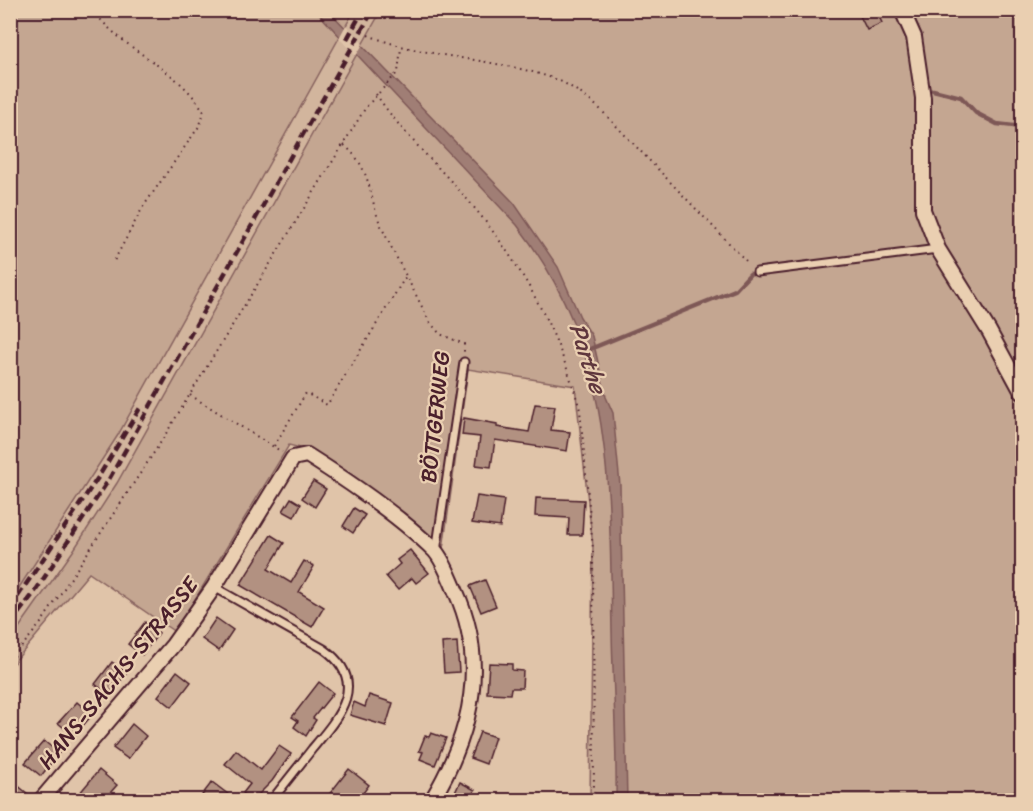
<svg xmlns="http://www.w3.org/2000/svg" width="1033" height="811" font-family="Sriracha,sans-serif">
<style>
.built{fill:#d2b59d}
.green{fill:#c4a691;stroke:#87625e;stroke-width:1.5}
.water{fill:#a07e74;stroke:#7e5857;stroke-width:1.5}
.pier{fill:#e0c4a9}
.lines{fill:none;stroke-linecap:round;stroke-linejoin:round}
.stream{stroke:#7e5857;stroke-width:4.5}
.building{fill:#b29181;stroke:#4a1f2b;stroke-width:1.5}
.service-casing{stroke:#4a1f2b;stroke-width:11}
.minor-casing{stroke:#4a1f2b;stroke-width:18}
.path{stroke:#4a1f2b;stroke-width:2;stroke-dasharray:1.5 4.5;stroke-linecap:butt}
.service{stroke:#eacfb1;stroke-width:7}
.minor{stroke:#eacfb1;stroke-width:14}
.rail{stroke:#4a1f2b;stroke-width:4.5;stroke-dasharray:9 4.5;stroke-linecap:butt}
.labels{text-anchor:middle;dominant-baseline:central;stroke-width:4.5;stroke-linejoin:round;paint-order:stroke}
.street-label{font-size:22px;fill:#4a1f2b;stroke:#eacfb1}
.water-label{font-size:24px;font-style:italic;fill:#60373d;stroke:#eacfb1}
</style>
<rect width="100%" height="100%" fill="#e0c4a9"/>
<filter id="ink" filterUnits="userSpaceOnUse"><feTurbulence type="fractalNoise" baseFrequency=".0167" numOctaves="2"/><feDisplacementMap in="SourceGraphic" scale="12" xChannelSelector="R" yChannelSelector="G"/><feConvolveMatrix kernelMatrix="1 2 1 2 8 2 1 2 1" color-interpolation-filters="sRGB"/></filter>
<g filter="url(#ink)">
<path class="built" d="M354 11H381L117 483 73 551 11 639 10 600 118 435Z"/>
<g class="green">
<path d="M11 11H354L118 435 11 600Z"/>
<path d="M381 11H1022V786L998 800H590L593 546 575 386 468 369 443 549 316 452 289 445 175 632 89 573 11 666V639L73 551 117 483Z"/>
</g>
<path class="water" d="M316 11H329L514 203 558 267 580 317 592 336 606 397 613 413 620 485 627 800H616C617 744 613 688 612 632 609 482 615 351 517 225Z"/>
<path class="pier" d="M346 25 363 44 356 56 339 38Z"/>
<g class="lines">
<g class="stream">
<path d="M933 90 961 97 976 113 997 124 1022 127"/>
<path d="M590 349 735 290 750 274"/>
</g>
</g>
<g class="building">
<path d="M857 10H876L882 23 867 30Z"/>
<path d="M535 404 555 406 551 430 570 432 567 451 495 440 491 467 476 465 480 437 462 435 464 418 497 424V427L529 432Z"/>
<path d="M313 481 326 489 315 507 302 498Z"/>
<path d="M477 496 504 500 500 527 472 523Z"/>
<path d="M291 498 301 504 294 517 283 511Z"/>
<path d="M536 498 584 500 582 535H568L569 518 535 516Z"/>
<path d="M354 508 365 515 353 533 343 526Z"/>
<path d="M271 535 284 543 268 569 291 583 304 561 314 566 299 592 324 607 312 627 240 585Z"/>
<path d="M410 550 429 573 416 583 412 578 398 590 386 576 400 564 397 560Z"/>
<path d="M485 580 496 606 481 612 470 586Z"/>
<path d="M216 618 233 630 219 651 202 639Z"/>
<path d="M145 622 159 633 142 655 128 644Z"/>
<path d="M457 642 459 672 444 673 442 643Z"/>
<path d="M112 662 127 673 109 695 95 684Z"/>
<path d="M489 663 512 664V670L523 671 522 688H511L510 694 487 693Z"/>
<path d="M177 671 191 682 172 707 158 696Z"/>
<path d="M319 682 333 693 313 718 316 720 306 736 294 727 298 721 292 717Z"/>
<path d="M369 695 393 703 386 726 350 715 354 702 365 707Z"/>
<path d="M77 702 92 715 74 736 58 723Z"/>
<path d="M132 724 146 736 128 759 113 748Z"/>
<path d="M480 732 495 737 486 764 470 758Z"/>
<path d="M431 733 446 738 435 765 420 759 423 752 419 751 425 736 429 737Z"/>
<path d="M44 741 59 753 41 776 25 763Z"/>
<path d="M279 746 291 754 272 781 252 801 243 793 250 784 225 764 236 750 261 770Z"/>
<path d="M349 769 369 785 357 801H324Z"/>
<path d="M99 770 117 785 103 801H73Z"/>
<path d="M10 779 28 794 22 801H10Z"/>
<path d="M212 782 237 801H210L202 795Z"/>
<path d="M460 782 475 790 469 801H451Z"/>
</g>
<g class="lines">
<g class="service-casing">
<g id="service">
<path d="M757 272 938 249"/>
<path d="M436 552 464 362"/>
<path d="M214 587 324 649C370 682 339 717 312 749 299 766 285 783 272 800"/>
</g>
</g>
<g class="minor-casing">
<g id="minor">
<path d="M902 10 914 37 923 98V210L938 249 989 331 1022 392"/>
<path d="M41 800 173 645 214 587 293 458 307 455C348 481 400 516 435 551 444 561 450 579 456 592 488 663 471 735 432 800"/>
</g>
</g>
<g class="path">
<path d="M93 10C123 52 178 67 204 112L200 125 143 207 114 261"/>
<path d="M212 10 217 14"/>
<path d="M344 10 350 18"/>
<path d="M368 35C426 59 492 57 552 78 570 84 584 96 599 108L749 264"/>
<path d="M376 94C402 134 441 168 472 205 523 266 559 333 580 410L593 549 594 800"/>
<path d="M344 145C373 169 368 198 382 228 397 260 414 290 429 321L440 334 464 344V353"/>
<path d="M190 395 282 452"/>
<path d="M274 446 306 393 327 405 406 276"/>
<path d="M10 575V581"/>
<path d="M10 661 41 623 159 445 366 107 398 72 401 48"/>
</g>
<use href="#service" class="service"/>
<use href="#minor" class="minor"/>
<g class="rail">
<path d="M347 39 363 10"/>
<path d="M10 608 99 476 140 408"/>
<path d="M10 624 34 593 108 481 373 10"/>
</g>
</g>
</g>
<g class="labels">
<g class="street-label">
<text transform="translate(435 417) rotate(-84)">BÖTTGERWEG</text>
<text transform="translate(118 673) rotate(-51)">HANS-SACHS-STRASSE</text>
</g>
<g class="water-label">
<text transform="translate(588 358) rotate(72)">Parthe</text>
</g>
</g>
<rect width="1033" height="811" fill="none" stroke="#eacfb1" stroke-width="36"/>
<rect x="18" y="18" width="997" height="775" fill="none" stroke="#4a1f2b" stroke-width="2" filter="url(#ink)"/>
</svg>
